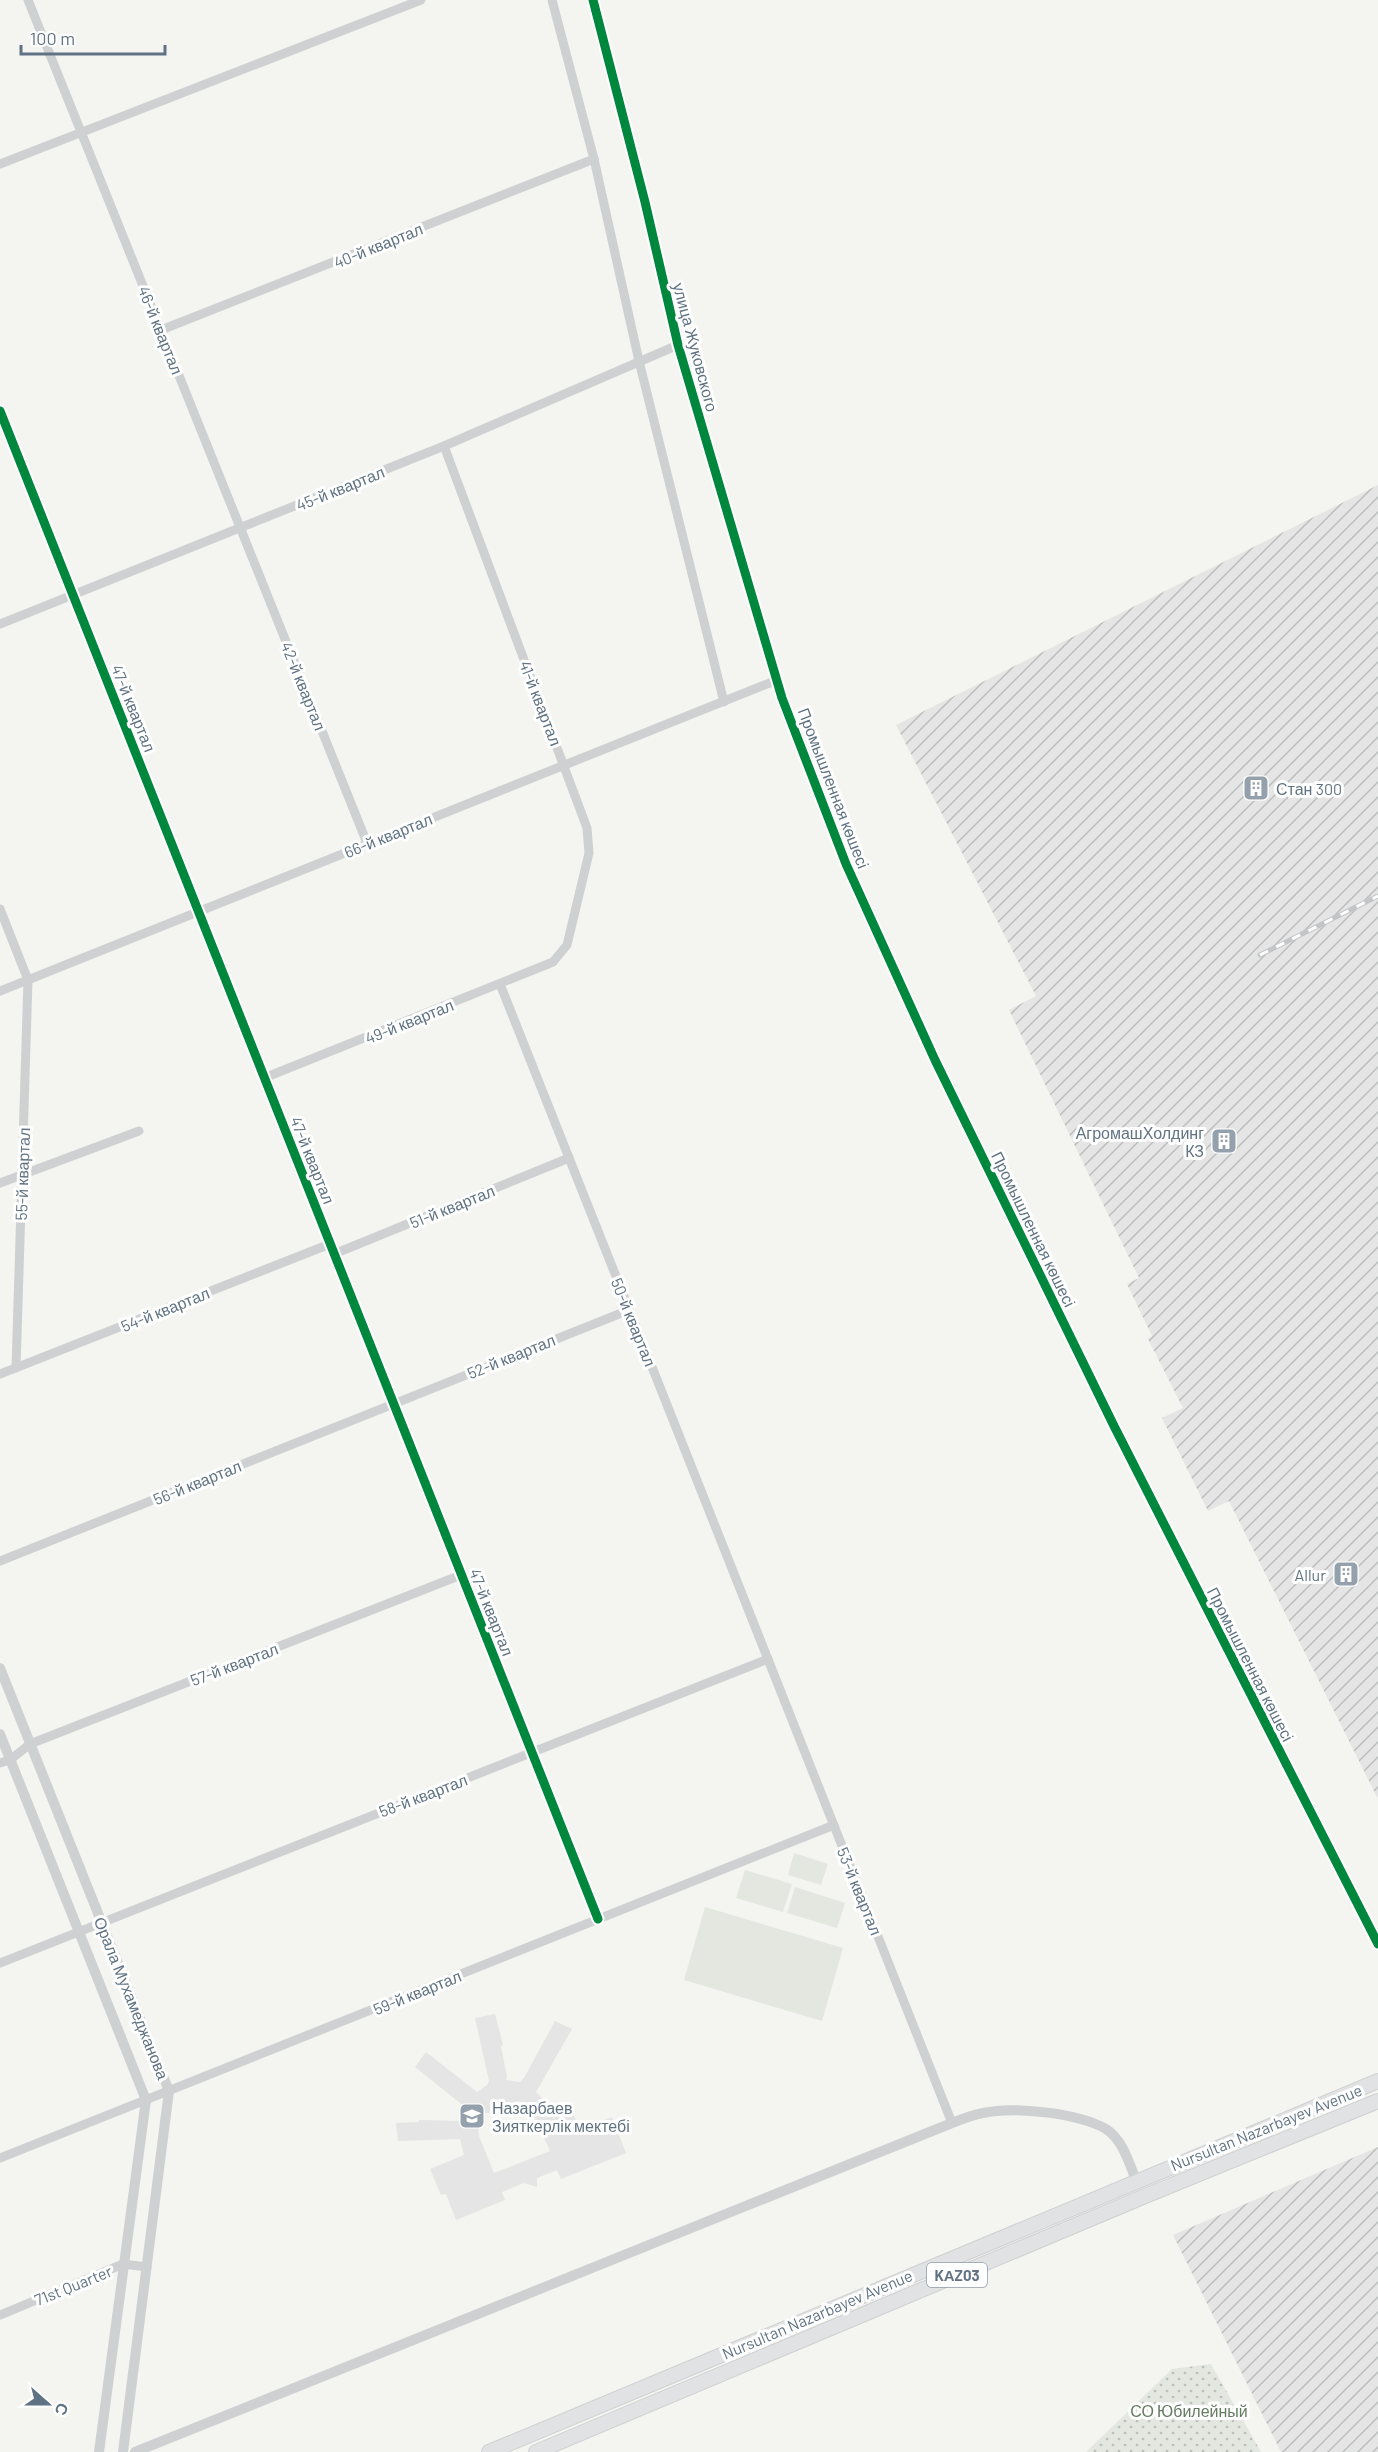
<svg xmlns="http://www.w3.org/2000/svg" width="1378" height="2452" font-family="Barlow,sans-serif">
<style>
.built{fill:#e4e5e4;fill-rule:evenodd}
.industrial{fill:url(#industrial-furrows)}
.grass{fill:url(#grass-dots)}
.pitch{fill:#e3e7df}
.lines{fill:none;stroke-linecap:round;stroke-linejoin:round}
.primary-casing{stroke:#cfd1d1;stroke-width:16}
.minor{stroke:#cfd0d1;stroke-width:9}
.tertiary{stroke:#cfd0d1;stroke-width:10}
.primary{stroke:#e1e2e3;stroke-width:14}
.rail-casing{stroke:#c4c5c6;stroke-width:5}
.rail{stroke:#fff;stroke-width:3;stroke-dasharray:9;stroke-linecap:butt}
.cycleway-casing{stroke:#fff;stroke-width:13}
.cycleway{stroke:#00873e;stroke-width:9}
.labels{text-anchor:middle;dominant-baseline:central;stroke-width:6;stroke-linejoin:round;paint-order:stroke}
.shield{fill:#fff;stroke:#909daa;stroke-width:1.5}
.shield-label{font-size:15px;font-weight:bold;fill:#607385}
.street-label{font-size:16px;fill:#607385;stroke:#fff}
.poi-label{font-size:16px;fill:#607385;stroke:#fff;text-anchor:start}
.park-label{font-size:16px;fill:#647b60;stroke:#fff}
</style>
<defs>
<pattern id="industrial-furrows" width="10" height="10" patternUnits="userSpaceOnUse" patternTransform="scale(1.5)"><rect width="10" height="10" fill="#e4e5e4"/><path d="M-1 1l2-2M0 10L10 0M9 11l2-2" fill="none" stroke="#bcbebe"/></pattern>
<pattern id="grass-dots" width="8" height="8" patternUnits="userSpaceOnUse" patternTransform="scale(1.5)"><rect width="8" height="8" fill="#e3e7df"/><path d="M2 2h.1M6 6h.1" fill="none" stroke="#bbc0ba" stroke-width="1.8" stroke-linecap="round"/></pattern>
</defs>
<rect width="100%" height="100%" fill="#f4f4f1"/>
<path class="built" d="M495 2014 503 2045 501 2046 507 2077 506 2080 520 2082 524 2078 555 2021 572 2029 536 2092 546 2102 553 2118 572 2111 580 2130 612 2117 626 2153 561 2179 557 2170 537 2178V2187L524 2183 502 2192 505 2200 456 2220 446 2194 441 2195 430 2169 464 2155 460 2139 398 2141 396 2123 419 2122V2120L460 2121 465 2107 415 2067 426 2052 477 2092 487 2085 489 2081 475 2018ZM517 2101 523 2103 532 2112 550 2151 494 2173 479 2136 478 2124 482 2113H500L510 2108Z"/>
<g class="industrial">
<path d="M1378 485V1796L1377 1797 1229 1501 1208 1511 1162 1418 1183 1408 1148 1339 1152 1336 1127 1284 1139 1278 1009 1010 1036 996 896 725Z"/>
<path d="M1378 2147V2452H1281L1173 2235Z"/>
</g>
<path class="grass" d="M1211 2364 1261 2452H1086L1172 2369Z"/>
<g class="pitch">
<path d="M794 1853 828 1864 821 1885 788 1875Z"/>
<path d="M745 1870 792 1884 783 1912 736 1898Z"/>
<path d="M795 1887 845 1903 837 1928 787 1913Z"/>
<path d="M705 1907 843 1948 822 2021 684 1980Z"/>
</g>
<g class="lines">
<g class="primary-casing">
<g id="primary">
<path d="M489 2452 1378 2081"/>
<path d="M536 2452 1145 2196 1378 2101"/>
</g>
</g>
<g class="minor">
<path d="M28 0 367 843"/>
<path d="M552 0 594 159 639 361 724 702"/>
<path d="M0 164 421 0"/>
<path d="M161 330 594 159"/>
<path d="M0 411 598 1919"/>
<path d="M0 624 444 446 678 345"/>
<path d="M0 909 28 980 16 1368"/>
<path d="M500 984 952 2123"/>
<path d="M0 991 777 680"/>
<path d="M264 1078 553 962 567 945 589 853 587 828 444 446"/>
<path d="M0 1183 139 1131"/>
<path d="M334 1254 569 1158"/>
<path d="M0 1374 330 1244"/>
<path d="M0 1561 629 1310"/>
<path d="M0 1763 10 1760 30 1744 461 1575"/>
<path d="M0 1963 768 1659"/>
<path d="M0 2158 834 1825"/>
<path d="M0 2315 123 2264 147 2267"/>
</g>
<g class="tertiary">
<path d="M593 0 645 202 678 345 782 698 846 864 935 1060 1114 1426 1378 1944"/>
<path d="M0 1668 169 2091 123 2452"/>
<path d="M0 1734 146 2100 99 2452"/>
<path d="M135 2452 952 2123C962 2119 972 2115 983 2113 1014 2106 1078 2113 1106 2129 1123 2140 1129 2163 1136 2180"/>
</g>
<use href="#primary" class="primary"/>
<g class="rail-casing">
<path id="rail" d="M1260 955 1378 896"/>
</g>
<use href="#rail" class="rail"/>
<g class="cycleway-casing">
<g id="cycleway">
<path d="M593 0 645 202 678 345 782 698 846 864 935 1060 1114 1426 1378 1944"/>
<path d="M0 411 598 1919"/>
</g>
</g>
<use href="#cycleway" class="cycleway"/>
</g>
<defs>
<g id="building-square" transform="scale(1.35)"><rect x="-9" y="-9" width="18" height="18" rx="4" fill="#94a0ab" stroke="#fff"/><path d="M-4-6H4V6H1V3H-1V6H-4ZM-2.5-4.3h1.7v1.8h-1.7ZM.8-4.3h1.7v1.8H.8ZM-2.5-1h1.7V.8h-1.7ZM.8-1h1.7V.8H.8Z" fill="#fff"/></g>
<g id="school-square" transform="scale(1.35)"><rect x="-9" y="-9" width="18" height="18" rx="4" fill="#94a0ab" stroke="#fff"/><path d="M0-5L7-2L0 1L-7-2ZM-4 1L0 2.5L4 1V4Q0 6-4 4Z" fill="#fff"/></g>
</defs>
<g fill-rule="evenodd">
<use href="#building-square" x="1256" y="788"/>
<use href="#building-square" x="1224" y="1141"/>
<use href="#building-square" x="1346" y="1574"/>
<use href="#school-square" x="472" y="2116"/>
</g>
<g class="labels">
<rect class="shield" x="927" y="2263" width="60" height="24" rx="4.5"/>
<g class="shield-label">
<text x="957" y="2275">KАZ03</text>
</g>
<g class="street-label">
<text transform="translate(378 245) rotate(-22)">40-й квартал</text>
<text transform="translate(161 330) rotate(68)">46-й квартал</text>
<text transform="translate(696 347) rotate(75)">улица Жуковского</text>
<text transform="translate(340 488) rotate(-22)">45-й квартал</text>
<text transform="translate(304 686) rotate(68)">42-й квартал</text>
<text transform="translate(541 703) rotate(69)">41-й квартал</text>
<text transform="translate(134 708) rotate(68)">47-й квартал</text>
<text transform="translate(834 788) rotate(69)">Промышленная көшесі</text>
<text transform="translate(388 835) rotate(-22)">66-й квартал</text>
<text transform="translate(409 1021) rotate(-22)">49-й квартал</text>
<text transform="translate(313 1160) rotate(68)">47-й квартал</text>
<text transform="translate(22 1174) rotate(-88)">55-й квартал</text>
<text transform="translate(452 1206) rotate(-22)">51-й квартал</text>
<text transform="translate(1034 1229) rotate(64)">Промышленная көшесі</text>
<text transform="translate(165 1309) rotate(-22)">54-й квартал</text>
<text transform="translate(634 1322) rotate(68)">50-й квартал</text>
<text transform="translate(511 1356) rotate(-22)">52-й квартал</text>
<text transform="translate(197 1482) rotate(-22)">56-й квартал</text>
<text transform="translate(492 1612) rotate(68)">47-й квартал</text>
<text transform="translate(234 1664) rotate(-21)">57-й квартал</text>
<text transform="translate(1251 1664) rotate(63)">Промышленная көшесі</text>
<text transform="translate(423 1795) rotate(-21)">58-й квартал</text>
<text transform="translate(860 1891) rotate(68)">53-й квартал</text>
<text transform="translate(417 1992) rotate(-22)">59-й квартал</text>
<text transform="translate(132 1998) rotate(68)">Орала Мухамеджанова</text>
<text transform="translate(1266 2127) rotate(-22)">Nursultan Nazarbayev Avenue</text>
<text transform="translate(73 2285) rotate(-22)">71st Quarter</text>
<text transform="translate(817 2314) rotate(-23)">Nursultan Nazarbayev Avenue</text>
</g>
<g class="poi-label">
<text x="1276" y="788">Стан 300</text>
<text x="1204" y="1132" text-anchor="end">АгромашХолдинг<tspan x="1204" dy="18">КЗ</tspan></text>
<text x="1326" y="1574" text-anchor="end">Allur</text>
<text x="492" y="2107">Назарбаев<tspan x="492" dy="18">Зияткерлік мектебі</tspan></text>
</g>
<g class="park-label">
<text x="1189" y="2410">СО Юбилейный</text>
</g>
</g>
<g transform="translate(48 2404) rotate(111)" stroke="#ffffff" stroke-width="4.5" paint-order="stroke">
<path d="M0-4.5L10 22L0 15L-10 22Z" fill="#607385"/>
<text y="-9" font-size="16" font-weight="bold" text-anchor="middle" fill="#607385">С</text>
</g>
<path d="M21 45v9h144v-9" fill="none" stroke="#607385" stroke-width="3"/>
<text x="30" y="45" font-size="18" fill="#607385" stroke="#ffffff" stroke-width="4.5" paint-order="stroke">100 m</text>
</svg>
